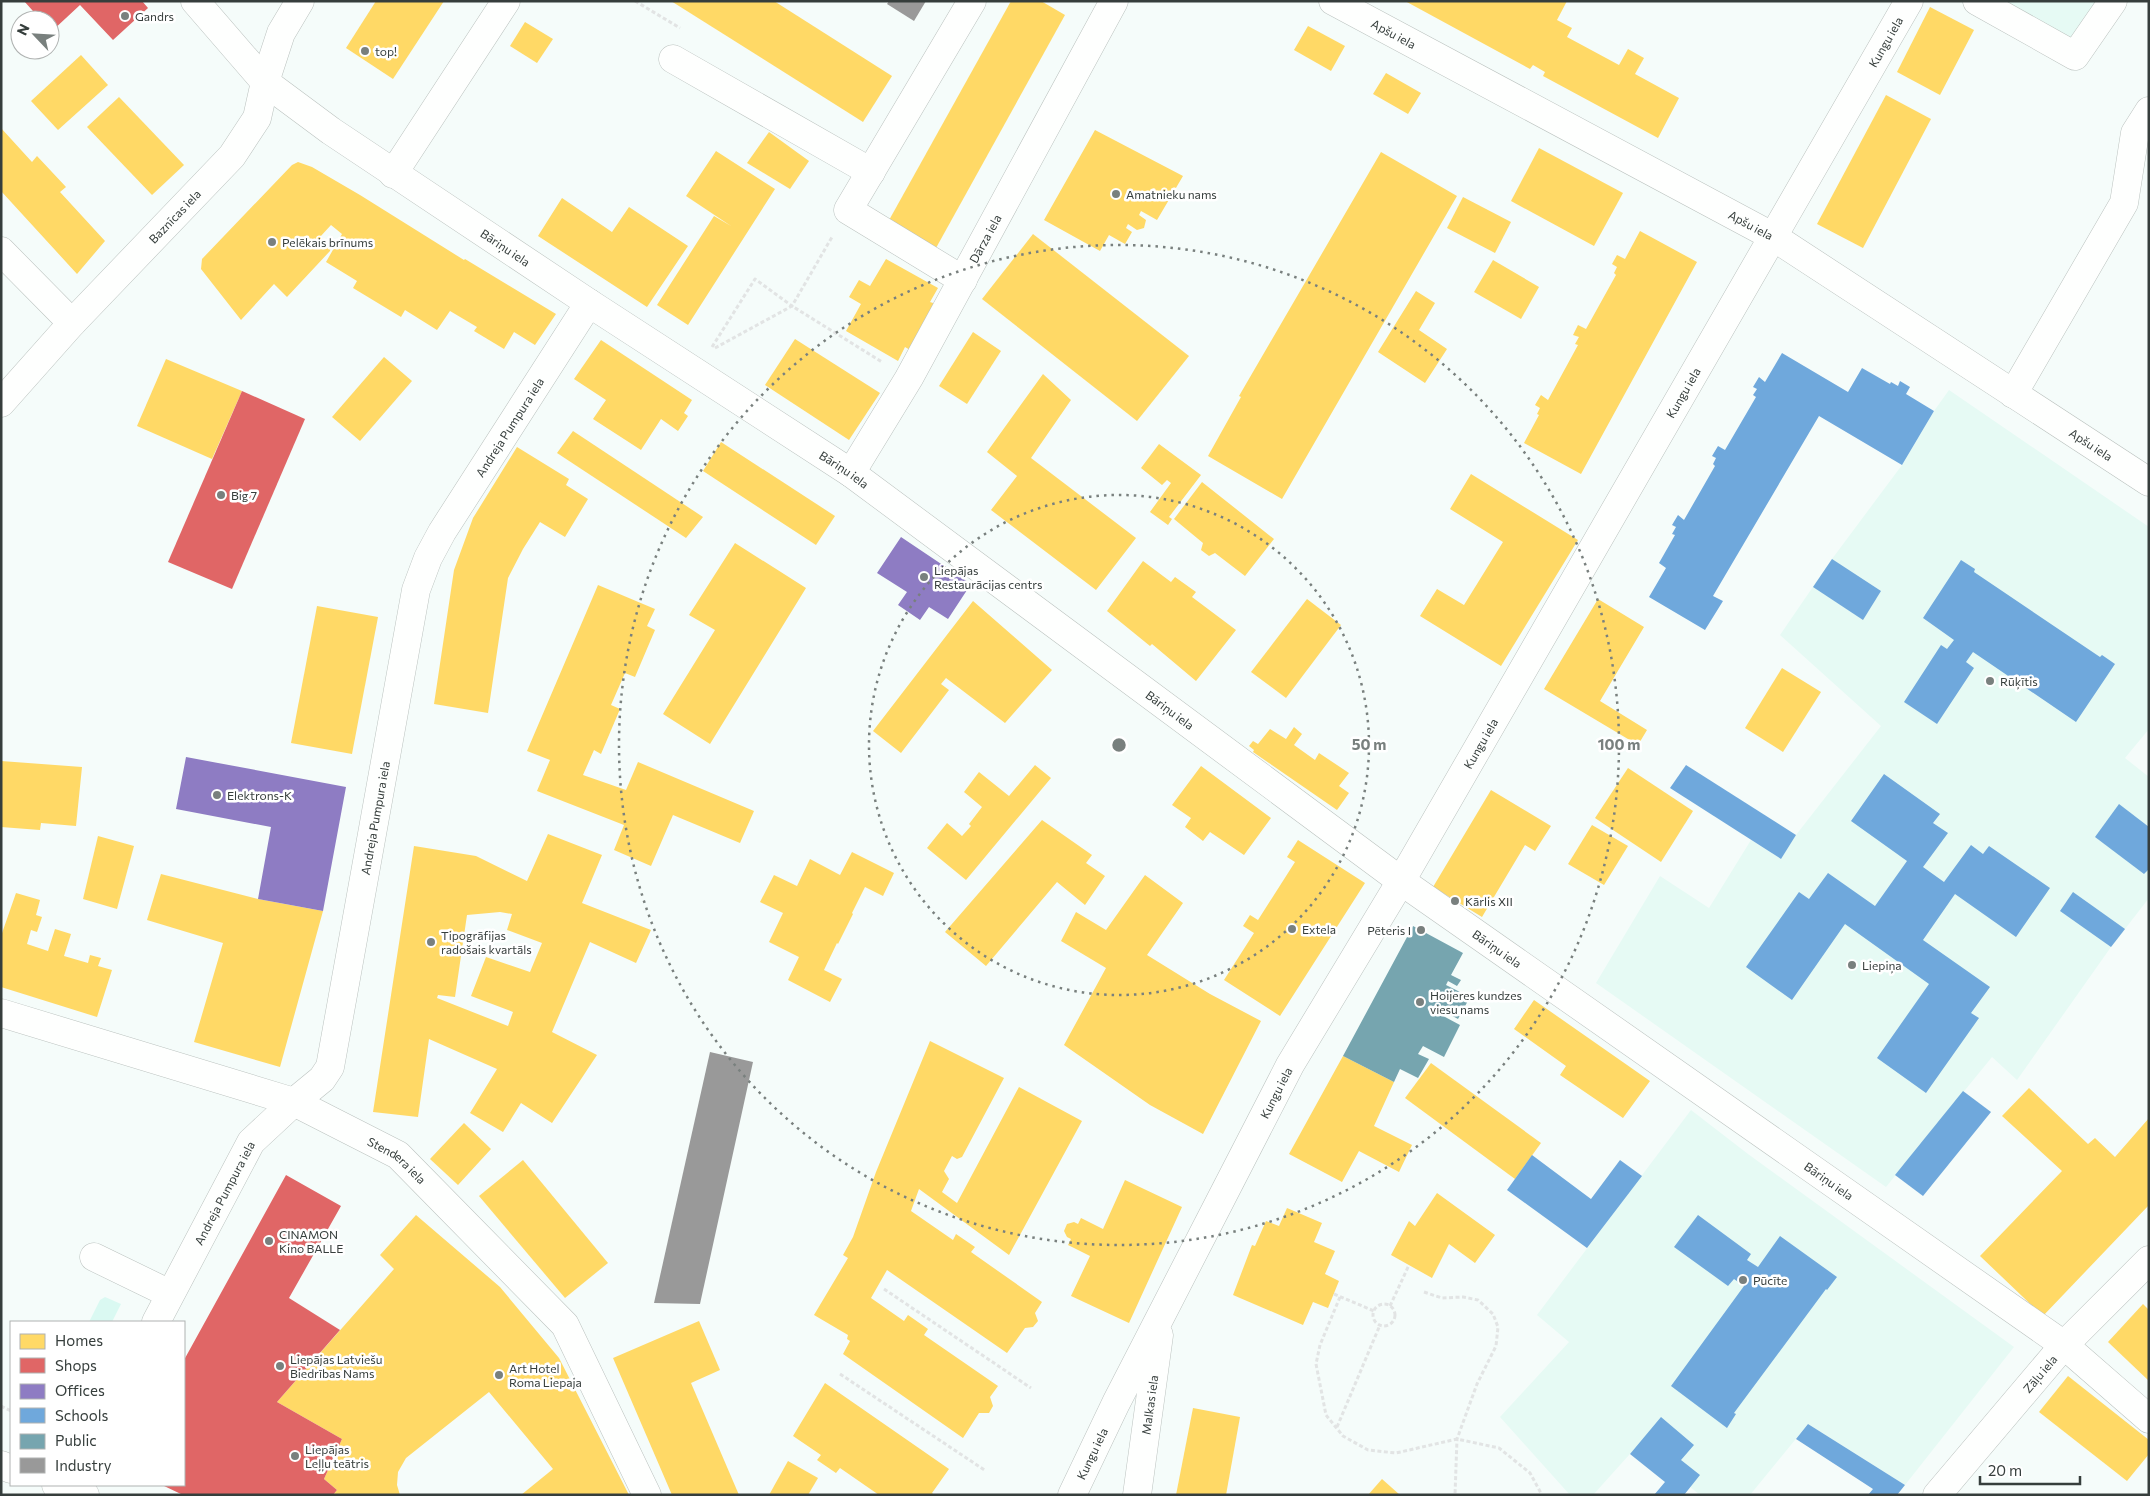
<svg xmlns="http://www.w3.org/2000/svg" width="2150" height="1496" viewBox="0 0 2150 1496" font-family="Commissioner,sans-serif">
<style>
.built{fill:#e6faf4}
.green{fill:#daf9f2}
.homes{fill:#ffd966;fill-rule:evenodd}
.shops{fill:#e06666}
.offices{fill:#8e7cc3}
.schools{fill:#6fa8dc}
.public{fill:#76a5af}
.industry{fill:#999}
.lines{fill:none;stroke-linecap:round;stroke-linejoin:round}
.minor-casing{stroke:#bbc2bf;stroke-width:29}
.path{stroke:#e2e4e4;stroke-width:3;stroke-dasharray:4 2.5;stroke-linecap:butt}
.minor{stroke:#fefffe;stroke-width:28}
.ring{fill:none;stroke:#79807e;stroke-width:2.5;stroke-dasharray:2.5 5}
.poi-dot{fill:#79807e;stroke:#fff;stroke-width:2}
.labels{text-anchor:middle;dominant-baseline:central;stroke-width:5;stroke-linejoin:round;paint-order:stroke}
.poi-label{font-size:12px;fill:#363e3c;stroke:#fff;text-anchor:start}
.street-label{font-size:12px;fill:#363e3c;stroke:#fff}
.centre{fill:#79807e;stroke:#fff;stroke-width:2.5}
.ring-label{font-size:15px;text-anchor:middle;font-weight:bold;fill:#79807e;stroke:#fff;stroke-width:5;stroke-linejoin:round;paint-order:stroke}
</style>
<rect width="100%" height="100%" fill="#f5fcfa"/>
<g class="built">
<polygon points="1996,1 2103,1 2072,46"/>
<polygon points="1949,390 2149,527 2149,729 2125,758 2149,777 2149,898 2111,947 2017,1080 1992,1057 1886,1187 1596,983 1660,876 1709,908 1751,840 1781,859 1796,835 1881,726 1780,635 1832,559 1902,465 1934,411"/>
<polygon points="1691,1110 1748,1154 2014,1347 1905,1485 1808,1424 1750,1495 1700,1495 1638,1445 1593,1495 1570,1495 1500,1417 1569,1342 1537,1315"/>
</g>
<polygon class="green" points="105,1297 121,1304 112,1322 89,1322 100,1300"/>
<g class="homes">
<polygon points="376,1 444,1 393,79 346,48"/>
<polygon points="671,1 774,1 892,76 863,122"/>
<polygon points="1011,1 1041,1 1065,15 936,248 888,222"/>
<polygon points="1405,1 1567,1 1557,20 1572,28 1567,37 1619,65 1628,49 1644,58 1635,74 1679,98 1658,138 1543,76 1545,72 1533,65 1530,69"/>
<polygon points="1930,7 1974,30 1940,95 1897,72"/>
<polygon points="525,22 553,39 537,63 510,46"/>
<polygon points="1308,26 1345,46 1331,71 1294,50"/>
<polygon points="81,55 108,85 58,130 31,101"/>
<polygon points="1386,73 1421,93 1408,114 1373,94"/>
<polygon points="1886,95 1931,119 1863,248 1817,224"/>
<polygon points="119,97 184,165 152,195 87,127"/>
<polygon points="1,128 32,162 37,156 66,187 60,192 105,241 77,274 1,191"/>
<polygon points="1095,130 1183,176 1157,220 1141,211 1139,215 1146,220 1144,228 1137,230 1128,224 1126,228 1132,232 1125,244 1109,235 1100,251 1044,220"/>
<polygon points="769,132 809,161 790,189 747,163"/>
<polygon points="1539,148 1623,193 1594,246 1511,201"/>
<polygon points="716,151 775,189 688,325 657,305 714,216 731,226 686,196"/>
<polygon points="1381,152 1457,196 1282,499 1208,456 1241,397 1239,396"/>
<polygon points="298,162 312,167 360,195 464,260 465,259 556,314 535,345 514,332 504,349 474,331 477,327 450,311 437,330 405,310 401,317 353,288 357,281 326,262 342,234 331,225 320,237 331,246 330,251 287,297 274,284 241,320 201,269 202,259 292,165"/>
<polygon points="1463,197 1511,222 1495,253 1447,228"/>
<polygon points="562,198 612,232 629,207 688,246 647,307 538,236"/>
<polygon points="1640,231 1697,262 1581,474 1524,443 1539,415 1537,414 1540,408 1535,405 1541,395 1548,400 1578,345 1575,344 1579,337 1573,335 1578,325 1586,329 1616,275 1614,273 1617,267 1612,264 1617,255 1625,259"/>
<polygon points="1033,234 1189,356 1137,421 982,299"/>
<polygon points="886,259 938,288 930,302 936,304 910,350 905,347 898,361 846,331 861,304 849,297 859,280 870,286"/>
<polygon points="1493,260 1539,287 1521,319 1474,292"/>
<polygon points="1416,291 1435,303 1419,330 1447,349 1425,383 1378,352"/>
<polygon points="973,332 1001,351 967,404 939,386"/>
<polygon points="795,339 880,393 849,440 765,385"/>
<polygon points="601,340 692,400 684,413 688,416 678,431 661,419 641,450 593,419 606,400 574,379"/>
<polygon points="384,357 412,381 360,441 332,417"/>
<polygon points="166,359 242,391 212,459 137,426"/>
<polygon points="1043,374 1071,400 1031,458 1136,538 1096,590 991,510 1017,476 987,452"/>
<polygon points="573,431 703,517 686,538 557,453"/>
<polygon points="721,442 835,516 816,545 703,471"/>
<polygon points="1159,444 1201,475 1169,517 1172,519 1168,525 1150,512 1171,483 1167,480 1162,485 1141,468"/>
<polygon points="517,447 569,479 566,485 588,499 565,537 540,522 523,549 508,578 488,713 434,704 454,570 473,518"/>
<polygon points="1471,474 1578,540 1501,666 1420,616 1437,589 1464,605 1503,542 1450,509"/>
<polygon points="1202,482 1274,539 1245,576 1215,553 1209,556 1201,550 1203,543 1174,519"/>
<polygon points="735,543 806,588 710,744 663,714 715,630 689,615"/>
<polygon points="1143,561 1171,582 1175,577 1196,592 1192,597 1236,630 1196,681 1152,644 1150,646 1107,611"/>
<polygon points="598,585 655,609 647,626 655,630 635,677 625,673 611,705 620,709 601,754 594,750 583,775 626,790 638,762 754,811 740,843 673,815 651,866 614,850 624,825 537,791 550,760 527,751"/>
<polygon points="1307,599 1341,625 1286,698 1251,672"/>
<polygon points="1598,599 1644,627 1600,701 1647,730 1638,745 1544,689"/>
<polygon points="973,601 1052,670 1005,723 946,678 941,684 949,690 901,753 873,731"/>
<polygon points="317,606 378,617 352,754 291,743"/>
<polygon points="1782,668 1821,692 1783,752 1745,728"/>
<polygon points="1294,727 1302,734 1294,745 1315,760 1319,753 1349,773 1339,786 1349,793 1337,810 1253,752 1254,750 1249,746 1253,741 1258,744 1270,729 1286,739"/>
<polygon points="1,761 82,767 76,826 41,823 40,830 1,827"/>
<polygon points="1035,765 1051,778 966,880 927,848 947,823 962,836 971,826 969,824 982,807 964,792 979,772 1009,796"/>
<polygon points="1201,766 1271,818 1244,855 1210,832 1203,841 1185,827 1191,818 1172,805"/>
<polygon points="1628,768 1693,811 1661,862 1595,818"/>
<polygon points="1491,790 1551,826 1535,851 1525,845 1482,917 1433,887"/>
<polygon points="1042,820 1092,855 1086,863 1105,876 1085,905 1057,882 986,966 945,932"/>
<polygon points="1592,825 1628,846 1604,885 1568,864"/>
<path d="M 548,834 L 602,855 L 582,903 L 651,930 L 636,963 L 590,942 L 552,1032 L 597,1055 L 552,1123 L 521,1103 L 503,1132 L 470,1113 L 497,1069 L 429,1039 L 418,1117 L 373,1112 L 414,846 L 476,856 L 527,881 ZM 500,912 L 512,914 L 507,930 L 542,943 L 530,972 L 486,957 L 471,996 L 513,1012 L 508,1026 L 437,998 L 438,995 L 455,997 L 467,915 Z"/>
<polygon points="98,836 134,846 117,909 83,899"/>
<polygon points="1298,840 1365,883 1280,1016 1224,980 1254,933 1243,926 1250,915 1258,920 1295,862 1287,857"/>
<polygon points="852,852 894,873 883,896 865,887 852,913 853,914 838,944 837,943 824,970 842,979 830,1002 788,980 799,957 769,942 783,913 760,902 774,875 797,886 810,859 840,875"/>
<polygon points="161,874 258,899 323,911 280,1067 194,1042 223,943 147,920"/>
<polygon points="1145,875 1183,903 1147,955 1210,994 1261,1021 1203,1134 1150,1105 1064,1045 1106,968 1061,941 1076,912 1106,930"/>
<polygon points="16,893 40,900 36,915 42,917 37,932 31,930 27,944 48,951 55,929 71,934 64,956 88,963 90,955 101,958 98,966 112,970 97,1017 1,987 1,936"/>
<polygon points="1534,1000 1650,1081 1623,1118 1560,1075 1566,1066 1514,1029"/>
<polygon points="930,1041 1004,1078 962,1157 957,1159 952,1156 944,1171 949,1179 942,1192 957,1203 1019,1087 1082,1121 1009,1255 919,1189 911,1211 953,1240 956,1234 975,1247 971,1252 1042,1302 1035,1313 1038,1321 1033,1327 1025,1328 1007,1353 887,1270 871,1298 904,1321 908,1315 928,1329 924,1335 998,1386 990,1397 993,1406 989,1413 979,1413 963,1438 843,1354 850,1341 847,1339 848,1335 814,1315 848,1258 843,1255 853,1237 876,1172"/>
<polygon points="1343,1056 1394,1082 1374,1126 1412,1145 1399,1172 1359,1151 1342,1182 1289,1154"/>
<polygon points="1431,1063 1541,1143 1515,1179 1405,1098"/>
<polygon points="2029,1088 2088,1144 2095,1138 2115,1157 2149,1118 2149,1205 2043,1316 1980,1256 2062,1171 2002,1116"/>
<polygon points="464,1123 491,1149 458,1185 430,1159"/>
<polygon points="523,1160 608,1263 565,1298 479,1196"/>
<polygon points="1125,1180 1182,1207 1129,1323 1071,1296 1090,1256 1068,1245 1071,1239 1067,1237 1064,1231 1067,1224 1074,1222 1078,1224 1081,1218 1103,1229"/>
<polygon points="1437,1193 1495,1235 1475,1263 1449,1244 1432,1278 1391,1255 1409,1221 1415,1226"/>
<polygon points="1287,1208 1322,1223 1314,1242 1335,1251 1325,1274 1339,1281 1328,1308 1313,1302 1303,1325 1233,1295 1252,1245 1255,1246 1266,1221 1279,1226"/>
<polygon points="416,1215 500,1287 559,1358 629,1495 521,1495 553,1469 489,1392 406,1458 398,1472 397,1485 400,1495 333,1495 337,1490 324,1479 342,1439 277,1402 394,1269 380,1255"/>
<polygon points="2143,1304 2149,1310 2149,1381 2108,1342"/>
<polygon points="699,1321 720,1370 691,1383 739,1495 672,1495 613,1358"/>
<polygon points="2068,1376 2149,1440 2149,1454 2127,1481 2039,1412"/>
<polygon points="825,1383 949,1469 932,1493 934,1495 879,1495 840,1468 836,1473 817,1460 821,1455 793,1436"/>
<polygon points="1193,1408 1240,1417 1226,1495 1176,1495"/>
<polygon points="788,1461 818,1478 808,1495 769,1495"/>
<polygon points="1382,1479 1400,1495 1368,1495"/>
</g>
<g class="shops">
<polygon points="24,1 142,1 148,8 113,40 80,5 52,31 50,20 41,20"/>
<polygon points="242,391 305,419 232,589 168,562"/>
<polygon points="286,1175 341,1206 289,1298 340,1330 277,1402 342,1439 324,1479 337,1490 333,1495 183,1495 162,1485 184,1485 184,1360"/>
</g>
<g class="offices">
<polygon points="901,537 971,584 948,619 929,607 920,620 898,605 907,592 877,573"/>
<polygon points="186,757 346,787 323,911 258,899 271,827 176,809"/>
</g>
<g class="schools">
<polygon points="1782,353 1848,392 1862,368 1890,384 1891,382 1898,386 1900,381 1910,387 1906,394 1934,411 1902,465 1819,416 1713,596 1723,601 1705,630 1649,597 1666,568 1659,563 1675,535 1672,534 1676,527 1672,525 1678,515 1684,520 1715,466 1713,464 1716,458 1712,456 1718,446 1725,450 1756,397 1753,395 1757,389 1753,387 1759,377 1765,382"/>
<polygon points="1832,559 1881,591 1863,620 1813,587"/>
<polygon points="1961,560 1975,569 1974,572 2100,657 2102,655 2115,664 2076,722 1973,652 1966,662 1974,668 1937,724 1904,702 1941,645 1947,649 1954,640 1923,618"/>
<polygon points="1686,765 1796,835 1781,859 1670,788"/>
<polygon points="1884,774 1940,814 1933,823 1948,833 1923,867 1944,882 1971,845 1983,854 1989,846 2050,888 2016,937 1955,894 1923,940 1990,987 1971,1013 1979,1018 1926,1093 1877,1058 1929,984 1845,924 1792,1000 1746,967 1799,892 1809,899 1828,873 1875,906 1907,861 1851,821"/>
<polygon points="2119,804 2149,827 2149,869 2144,874 2095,837"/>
<polygon points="2073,892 2125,929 2111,947 2060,911"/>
<polygon points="1963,1091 1991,1112 1923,1196 1895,1175"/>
<polygon points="1532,1155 1591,1199 1620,1160 1642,1176 1587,1248 1507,1190"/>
<polygon points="1698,1215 1751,1254 1747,1260 1758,1267 1780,1236 1837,1277 1827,1290 1826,1289 1734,1413 1736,1414 1727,1428 1671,1386 1744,1286 1734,1279 1728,1286 1674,1247"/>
<polygon points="1661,1417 1694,1445 1681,1460 1700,1475 1684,1495 1654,1495 1665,1482 1630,1454"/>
<polygon points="1808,1424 1905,1485 1897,1495 1868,1495 1873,1489 1796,1439"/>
</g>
<polygon class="public" points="1413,926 1463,953 1451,975 1461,980 1457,986 1448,981 1446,985 1470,997 1458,1019 1434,1006 1432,1010 1460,1025 1444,1057 1423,1046 1418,1054 1429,1059 1418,1078 1400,1069 1394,1082 1343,1056"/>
<g class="industry">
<polygon points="889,1 926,1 914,21 887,4"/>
<polygon points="710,1052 753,1062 700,1304 654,1303"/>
</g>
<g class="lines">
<defs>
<g id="minor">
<path id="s1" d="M 195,1 L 265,82 L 331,131 L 589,303 L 851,473 L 1401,881 L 2064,1345 L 2149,1419"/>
<path id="s2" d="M 1333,1 L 1772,236 L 2149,482"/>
<polyline points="1977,1 2075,56 2113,1"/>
<polyline points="673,59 871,172"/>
<polyline points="393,174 506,1"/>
<polyline points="1,251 72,323"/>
<polyline points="963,280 848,210 972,1"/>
<polyline points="2013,394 2124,203 2135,133 2149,111"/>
<path id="s3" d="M 1,403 L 72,323 L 232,156 L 257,118 L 265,82 L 281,33 L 300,1"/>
<path id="s4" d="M 851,473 L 909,378 L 1114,1"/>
<path id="s5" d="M 1,1013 L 294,1102 L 398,1155 L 565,1325 L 647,1495"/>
<polyline points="94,1257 170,1294"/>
<path id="s6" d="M 156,1322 L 251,1142 L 294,1102 L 322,1079 L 330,1067 L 416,590 L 428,558 L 442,532 L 589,303"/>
<polyline points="1,1465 11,1469"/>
<polyline points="56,1485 85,1495"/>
<path id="s7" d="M 1072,1495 L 1116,1403 L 1290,1065 L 1401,881 L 1909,1"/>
<path id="s8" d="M 1137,1495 L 1159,1335"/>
<path id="s9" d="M 1937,1495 L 2064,1345 L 2149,1260"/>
</g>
</defs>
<use href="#minor" class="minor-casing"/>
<g class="path">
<polyline points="635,1 680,28"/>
<polyline points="712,347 755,279 792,306 832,237"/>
<polyline points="715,348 792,306 882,362"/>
<polyline points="884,1289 1031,1388"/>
<polyline points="1424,1292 1442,1298 1463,1297 1478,1300 1493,1314 1498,1327 1496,1346 1477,1384 1457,1439 1455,1495"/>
<polyline points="1334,1294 1374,1311"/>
<polyline points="1340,1297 1320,1345 1316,1364 1326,1415 1343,1436 1368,1450 1396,1453 1457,1439 1499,1448 1530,1473 1542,1495"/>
<circle cx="1384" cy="1315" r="11"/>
<polyline points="1390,1306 1409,1265"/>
<polyline points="840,1374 986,1471"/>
<polyline points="1,1406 11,1411"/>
<polyline points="1337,1427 1380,1325"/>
</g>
<use href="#minor" class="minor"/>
</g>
<g class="ring">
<circle cx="1119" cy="745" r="250"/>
<circle cx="1119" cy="745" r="500"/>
</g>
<g class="poi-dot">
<circle cx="125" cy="16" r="5"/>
<circle cx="365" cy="51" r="5"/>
<circle cx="1116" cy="194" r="5"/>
<circle cx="272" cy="242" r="5"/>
<circle cx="221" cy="495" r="5"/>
<circle cx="924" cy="577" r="5"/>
<circle cx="1990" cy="681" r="5"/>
<circle cx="217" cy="795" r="5"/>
<circle cx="1455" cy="901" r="5"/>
<circle cx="1292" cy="929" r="5"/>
<circle cx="1421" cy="930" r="5"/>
<circle cx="431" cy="942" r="5"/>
<circle cx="1852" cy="965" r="5"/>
<circle cx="1420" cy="1002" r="5"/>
<circle cx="269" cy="1241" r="5"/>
<circle cx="1743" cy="1280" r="5"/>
<circle cx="280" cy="1366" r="5"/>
<circle cx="499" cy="1375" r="5"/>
<circle cx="295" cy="1456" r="5"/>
</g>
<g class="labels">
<g class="poi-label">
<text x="135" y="16">Gandrs</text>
<text x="375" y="51">top!</text>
<text x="1126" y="194">Amatnieku nams</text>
<text x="282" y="242">Pelēkais brīnums</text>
<text x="231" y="495">Big 7</text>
<text x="934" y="570">Liepājas<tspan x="934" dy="14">Restaurācijas centrs</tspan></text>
<text x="2000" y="681">Rūķītis</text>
<text x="227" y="795">Elektrons-K</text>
<text x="1465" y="901">Kārlis XII</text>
<text x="1302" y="929">Extela</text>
<text x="1411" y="930" text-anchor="end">Pēteris I</text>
<text x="441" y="935">Tipogrāfijas<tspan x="441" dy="14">radošais kvartāls</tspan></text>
<text x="1862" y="965">Liepiņa</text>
<text x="1430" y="995">Hoijeres kundzes<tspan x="1430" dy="14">viesu nams</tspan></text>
<text x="279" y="1234">CINAMON<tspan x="279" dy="14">Kino BALLE</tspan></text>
<text x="1753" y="1280">Pūcīte</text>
<text x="290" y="1359">Liepājas Latviešu<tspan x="290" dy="14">Biedrības Nams</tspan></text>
<text x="509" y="1368">Art Hotel<tspan x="509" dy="14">Roma Liepaja</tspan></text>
<text x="305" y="1449">Liepājas<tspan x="305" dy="14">Leļļu teātris</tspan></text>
</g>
<g class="street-label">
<text stroke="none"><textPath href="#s2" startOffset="69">Apšu iela</textPath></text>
<text stroke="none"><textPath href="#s7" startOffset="1666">Kungu iela</textPath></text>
<text stroke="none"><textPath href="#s3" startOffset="255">Baznīcas iela</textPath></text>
<text stroke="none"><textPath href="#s2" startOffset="474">Apšu iela</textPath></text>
<text stroke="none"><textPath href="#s4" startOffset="270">Dārza iela</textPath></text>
<text stroke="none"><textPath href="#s1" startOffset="399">Bāriņu iela</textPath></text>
<text stroke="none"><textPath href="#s7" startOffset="1261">Kungu iela</textPath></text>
<text stroke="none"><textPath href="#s6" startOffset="986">Andreja Pumpura iela</textPath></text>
<text stroke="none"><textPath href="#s2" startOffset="879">Apšu iela</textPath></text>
<text stroke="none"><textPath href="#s1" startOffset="804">Bāriņu iela</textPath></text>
<text stroke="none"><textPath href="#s1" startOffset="1209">Bāriņu iela</textPath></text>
<text stroke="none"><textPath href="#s7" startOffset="856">Kungu iela</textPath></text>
<text stroke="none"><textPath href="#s6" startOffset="566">Andreja Pumpura iela</textPath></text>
<text stroke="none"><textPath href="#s1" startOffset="1614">Bāriņu iela</textPath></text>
<text stroke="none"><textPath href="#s7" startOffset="451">Kungu iela</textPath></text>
<text stroke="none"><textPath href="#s5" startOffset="425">Stendera iela</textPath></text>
<text stroke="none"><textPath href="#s1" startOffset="2019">Bāriņu iela</textPath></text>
<text stroke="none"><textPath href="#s6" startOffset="146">Andreja Pumpura iela</textPath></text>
<text stroke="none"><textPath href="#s9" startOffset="159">Zāļu iela</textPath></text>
<text stroke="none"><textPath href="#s8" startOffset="91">Malkas iela</textPath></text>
<text stroke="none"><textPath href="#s7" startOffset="46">Kungu iela</textPath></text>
</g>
</g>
<circle cx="1119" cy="745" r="8" class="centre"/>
<g class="ring-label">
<text x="1369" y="750">50 m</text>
<text x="1619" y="750">100 m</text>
</g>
<rect width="2150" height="1496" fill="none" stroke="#363e3c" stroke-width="5"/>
<rect x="10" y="1321" width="175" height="165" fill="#ffffff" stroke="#afb2b1"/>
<rect x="20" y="1334" width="25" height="15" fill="#ffd966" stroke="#afb2b1"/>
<text x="55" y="1346" font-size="15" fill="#363e3c">Homes</text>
<rect x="20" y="1358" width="25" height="15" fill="#e06666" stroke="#afb2b1"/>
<text x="55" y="1371" font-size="15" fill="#363e3c">Shops</text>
<rect x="20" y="1384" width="25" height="15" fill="#8e7cc3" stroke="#afb2b1"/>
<text x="55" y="1396" font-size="15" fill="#363e3c">Offices</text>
<rect x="20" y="1408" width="25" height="15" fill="#6fa8dc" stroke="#afb2b1"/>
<text x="55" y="1421" font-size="15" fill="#363e3c">Schools</text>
<rect x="20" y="1434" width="25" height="15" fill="#76a5af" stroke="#afb2b1"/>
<text x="55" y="1446" font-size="15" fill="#363e3c">Public</text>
<rect x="20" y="1458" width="25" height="15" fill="#999999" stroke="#afb2b1"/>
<text x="55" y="1471" font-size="15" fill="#363e3c">Industry</text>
<g transform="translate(35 35) rotate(295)"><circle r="24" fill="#ffffff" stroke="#afb2b1"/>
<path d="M0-4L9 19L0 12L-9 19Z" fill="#79807e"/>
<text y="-8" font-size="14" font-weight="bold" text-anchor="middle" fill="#363e3c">N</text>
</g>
<path d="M1980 1476v8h100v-8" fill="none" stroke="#363e3c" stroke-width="2.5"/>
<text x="1988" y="1476" font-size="15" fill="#363e3c" stroke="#ffffff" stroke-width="4" paint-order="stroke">20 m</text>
</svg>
